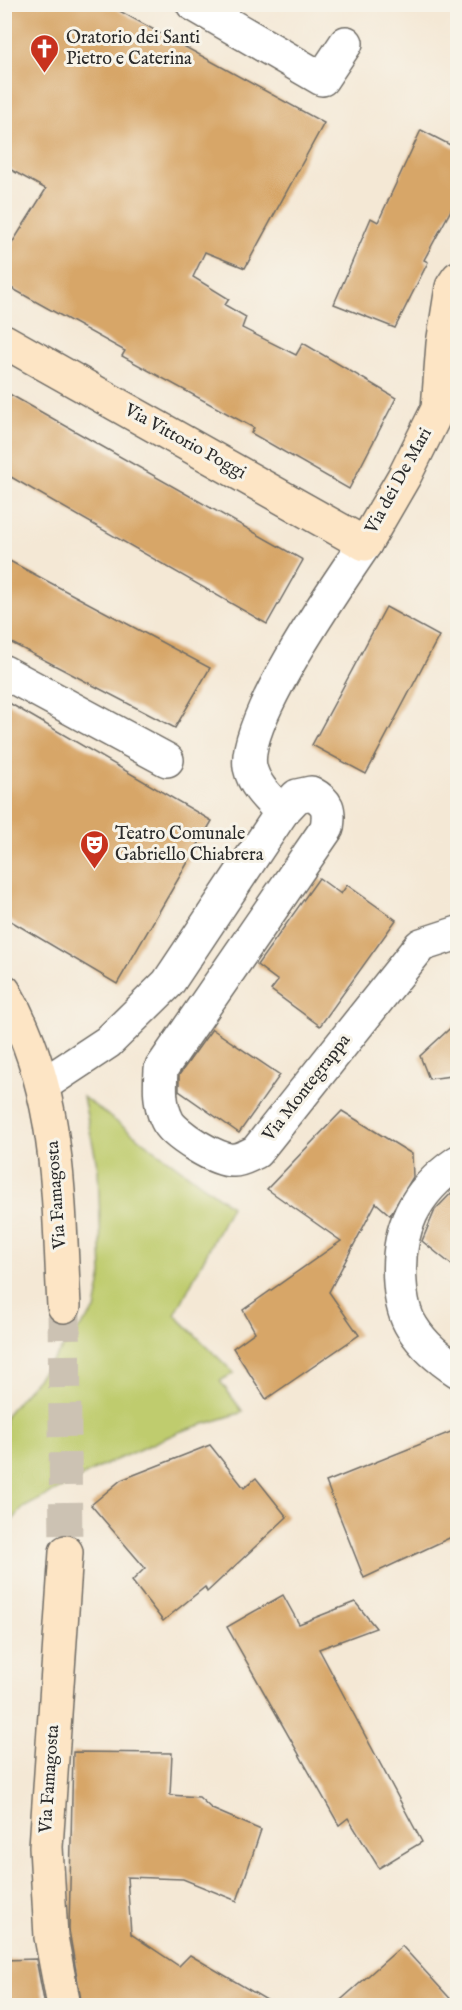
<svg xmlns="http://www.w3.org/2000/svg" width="462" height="2010" viewBox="0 0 462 2010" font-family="'IM FELL English',serif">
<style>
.green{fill:#bfcc6e;stroke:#757c4c;stroke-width:1.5}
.building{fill:#d7a667}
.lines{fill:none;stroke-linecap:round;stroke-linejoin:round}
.secondary-tunnel{stroke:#ccc2b3;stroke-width:33;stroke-dasharray:33 16;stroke-linecap:butt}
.street-casing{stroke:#716d66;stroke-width:36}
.secondary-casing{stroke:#716d66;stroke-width:36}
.street{stroke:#fff;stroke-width:33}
.secondary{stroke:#fde5c5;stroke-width:33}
.labels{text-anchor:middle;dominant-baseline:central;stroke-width:6;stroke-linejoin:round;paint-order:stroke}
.poi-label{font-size:18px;fill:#2b2b2b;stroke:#f7f3e8;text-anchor:start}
.street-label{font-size:18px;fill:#2b2b2b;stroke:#f7f3e8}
</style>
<rect width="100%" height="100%" fill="#f7f3e8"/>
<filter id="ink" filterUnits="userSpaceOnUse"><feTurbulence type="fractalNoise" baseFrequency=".0167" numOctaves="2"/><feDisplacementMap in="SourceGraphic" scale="12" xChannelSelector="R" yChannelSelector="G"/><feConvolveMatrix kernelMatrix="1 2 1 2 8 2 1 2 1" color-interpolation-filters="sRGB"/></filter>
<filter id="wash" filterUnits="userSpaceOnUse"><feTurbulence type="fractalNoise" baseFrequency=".008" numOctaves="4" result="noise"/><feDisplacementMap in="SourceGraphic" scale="24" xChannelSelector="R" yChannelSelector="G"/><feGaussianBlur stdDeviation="1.35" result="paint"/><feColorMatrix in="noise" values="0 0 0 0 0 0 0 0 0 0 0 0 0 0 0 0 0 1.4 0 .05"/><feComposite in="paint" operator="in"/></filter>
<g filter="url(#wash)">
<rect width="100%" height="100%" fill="#f4e8d5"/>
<polygon class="green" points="83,1097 231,1206 175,1315 234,1373 220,1381 243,1412 179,1432 102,1466 23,1508 5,1529 5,1416 95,1310 102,1274 98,1169"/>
<g id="blocks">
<g class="building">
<polygon points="4,4 107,4 324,123 245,268 205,252 193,277 229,299 225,305 246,317 242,328 296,355 303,343 396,398 349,489 251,433 254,428 122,356 125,351 4,284 4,256 46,189 4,166"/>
<polygon points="421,130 458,149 458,197 424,260 428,262 395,328 334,304 371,218 378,222"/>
<polygon points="4,391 303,560 267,624 4,473"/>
<polygon points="4,558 210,668 175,728 4,639"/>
<polygon points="386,607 439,636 366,774 312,745"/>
<polygon points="4,700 212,821 117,984 4,917"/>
<polygon points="319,878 341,894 347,885 396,920 320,1026 271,990 278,981 257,965"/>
<polygon points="458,1021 458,1075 429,1079 420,1056"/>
<polygon points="212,1029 280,1075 239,1133 179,1091 179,1075"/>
<polygon points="342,1111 412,1154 413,1177 390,1215 376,1203 329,1292 359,1335 266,1399 233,1348 255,1332 243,1310 341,1241 267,1189"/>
<polygon points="458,1186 458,1270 422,1241 435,1210"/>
<polygon points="458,1429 458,1534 364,1578 326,1482"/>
<polygon points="210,1445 244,1488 256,1478 287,1517 207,1592 205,1587 163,1621 132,1581 145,1568 91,1505 121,1480"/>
<polygon points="283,1595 299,1624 355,1602 376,1628 319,1649 422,1842 379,1868 348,1818 339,1825 227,1627"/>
<polygon points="73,1752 172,1753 170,1795 199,1797 212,1809 261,1830 237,1901 183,1879 127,1877 131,1934 179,1966 190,1955 277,2006 82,2006 69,1930"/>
<polygon points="402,1946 457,2006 334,2006"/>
<polygon points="36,1959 45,2006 4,2006 4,1960"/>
</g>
</g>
</g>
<g filter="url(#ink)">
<use href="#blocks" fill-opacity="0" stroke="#716d66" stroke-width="1.5"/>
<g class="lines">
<polyline class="secondary-tunnel" points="64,1306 66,1552"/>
<defs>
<g id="street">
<polyline points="193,4 322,79 346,43"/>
<polyline points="4,672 167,760"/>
<path d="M 282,812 C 269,799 254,786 250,767 C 242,721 337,585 365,544"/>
<path d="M 43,1085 L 108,1042 L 168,983 L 282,812 L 297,796 L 311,793 C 328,802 330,809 327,828 L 161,1069 C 160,1086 159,1104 167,1120 C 173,1134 218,1162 234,1160 C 241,1160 249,1155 256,1152 L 421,945 L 458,933"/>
<path d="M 458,1162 C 414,1192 396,1230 400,1283 C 401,1297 404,1315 412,1327 C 424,1346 439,1358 458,1371"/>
</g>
<g id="secondary">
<polyline points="4,341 365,544 405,475 438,409 443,344 452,287 458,278"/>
<path d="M 4,991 C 61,1089 58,1196 64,1306"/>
<polyline points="64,2006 51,1937 46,1847 66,1552"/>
</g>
</defs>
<use href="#street" class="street-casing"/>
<use href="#secondary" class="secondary-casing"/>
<use href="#street" class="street"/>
<use href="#secondary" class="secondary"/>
</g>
</g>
<defs>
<symbol id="church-pin" viewBox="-11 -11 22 30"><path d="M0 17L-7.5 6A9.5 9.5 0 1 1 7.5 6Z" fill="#c8321e" stroke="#f7f3e8"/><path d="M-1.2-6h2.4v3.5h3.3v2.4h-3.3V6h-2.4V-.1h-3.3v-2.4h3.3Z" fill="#fff"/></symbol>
<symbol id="theatre-pin" viewBox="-11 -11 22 30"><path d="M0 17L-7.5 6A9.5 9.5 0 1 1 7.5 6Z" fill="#c8321e" stroke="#f7f3e8"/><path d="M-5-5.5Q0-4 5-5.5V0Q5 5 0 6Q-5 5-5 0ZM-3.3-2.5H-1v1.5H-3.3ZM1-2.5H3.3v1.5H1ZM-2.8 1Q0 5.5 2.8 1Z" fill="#fff"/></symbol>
</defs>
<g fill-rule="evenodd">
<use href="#church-pin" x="28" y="32" width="33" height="45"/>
<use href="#theatre-pin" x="78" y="828" width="33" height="45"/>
</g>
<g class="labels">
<g class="poi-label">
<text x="66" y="38">Oratorio dei Santi<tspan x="66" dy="21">Pietro e Caterina</tspan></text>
<text x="115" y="834">Teatro Comunale<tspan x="115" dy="21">Gabriello Chiabrera</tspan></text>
</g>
<g class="street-label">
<text transform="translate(185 442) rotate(29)">Via Vittorio Poggi</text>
<text transform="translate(399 481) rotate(-61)">Via dei De Mari</text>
<text transform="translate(307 1088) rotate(-52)">Via Montegrappa</text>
<text transform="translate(57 1195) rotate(-94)">Via Famagosta</text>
<text transform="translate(50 1779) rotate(-86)">Via Famagosta</text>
</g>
</g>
<rect width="462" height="2010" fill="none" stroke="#f7f3e8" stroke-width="24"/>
</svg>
